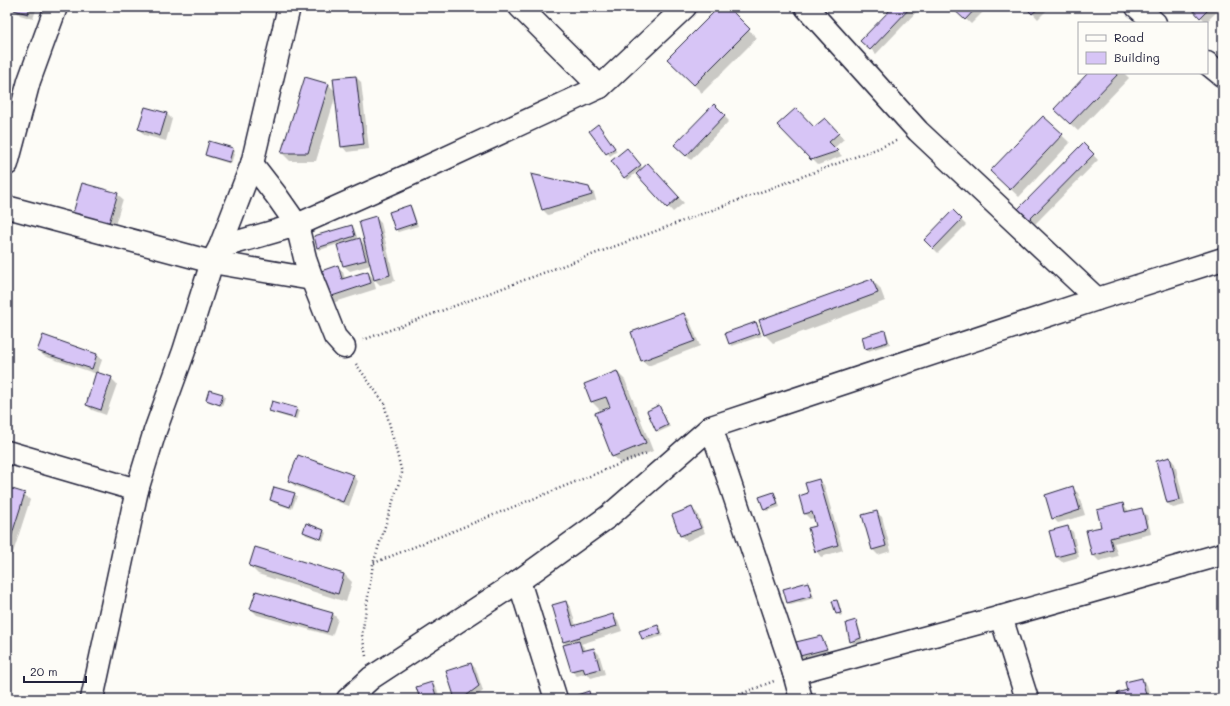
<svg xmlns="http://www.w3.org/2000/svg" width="1230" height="706" viewBox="0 0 1230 706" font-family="Mali,sans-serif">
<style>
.shadow{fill:#0003}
.building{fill:#d7c5f6;stroke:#22223b}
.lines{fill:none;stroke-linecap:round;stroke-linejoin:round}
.street-casing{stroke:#22223b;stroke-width:25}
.path{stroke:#22223b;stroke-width:2.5;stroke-dasharray:1 3;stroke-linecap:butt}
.street{stroke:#fdfcf7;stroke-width:22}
</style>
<rect width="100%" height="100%" fill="#fdfcf7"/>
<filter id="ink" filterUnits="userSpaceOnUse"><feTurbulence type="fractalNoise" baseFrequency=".025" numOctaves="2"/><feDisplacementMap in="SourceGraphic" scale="8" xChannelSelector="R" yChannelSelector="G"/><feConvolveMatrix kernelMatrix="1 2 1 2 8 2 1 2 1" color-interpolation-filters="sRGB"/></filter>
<g filter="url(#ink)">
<g class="shadow">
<polygon points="16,7 37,7 33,19 20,15 15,10"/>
<polygon points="720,7 726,7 757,38 702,93 668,59"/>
<polygon points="894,7 921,7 876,54 862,41"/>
<polygon points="953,7 982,7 985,10 971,24"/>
<polygon points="1027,7 1050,7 1038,19"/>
<polygon points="1191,7 1222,7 1206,22"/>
<polygon points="1089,73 1124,73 1129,78 1078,131 1063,117"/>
<polygon points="356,77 361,82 369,149 347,152 342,146 336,95 316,161 290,161 282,153 305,78 329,85 336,92"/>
<polygon points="714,106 729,121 691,160 676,145"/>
<polygon points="167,114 172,119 166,141 144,135 139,129"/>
<polygon points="1043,117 1070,143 1019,197 1000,179"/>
<polygon points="825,119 844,139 834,148 842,156 818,165 779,126 814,129"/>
<polygon points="600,128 617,151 610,156 591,131"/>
<polygon points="1083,144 1098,160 1035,224 1020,209"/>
<polygon points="233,149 235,151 231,164 208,157 206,155"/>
<polygon points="629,152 643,169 653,169 684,203 673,212 637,172 628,180 612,161"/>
<polygon points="589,188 594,193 596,200 548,215 542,209"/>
<polygon points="117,194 123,199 114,228 79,218 74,213"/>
<polygon points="410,206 412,208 418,226 398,232 396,229"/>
<polygon points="953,212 966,225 938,253 925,240"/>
<polygon points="375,217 381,223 395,281 380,285 373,278 376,289 332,303 327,297 338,266 343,272 345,279 367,272 374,279 371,265 350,271 344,266 338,244 320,250 318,247 352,226 354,228 358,240 359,239 366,246"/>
<polygon points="872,280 880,288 885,301 773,343 765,335 760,321"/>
<polygon points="684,314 689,319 700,346 648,366 642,361 632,333"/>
<polygon points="756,323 758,326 762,336 732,346 730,343"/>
<polygon points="885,331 887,334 890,344 868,351 866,348"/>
<polygon points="38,350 97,354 102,360 97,374 111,378 117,384 106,415 92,410 87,405 97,374 44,356"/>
<polygon points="617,372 625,380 653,451 621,464 613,456 610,406 600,410 592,402 585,384"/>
<polygon points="223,395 225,397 222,406 209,402 207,400"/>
<polygon points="659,406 661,409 670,427 659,432 657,430"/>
<polygon points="296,409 299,411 296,420 273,413 270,410"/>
<polygon points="1170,458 1175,464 1185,505 1173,508 1167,503"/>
<polygon points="353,476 358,481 349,506 295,486 289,481"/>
<polygon points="819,480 824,485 843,550 821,557 816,551 817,527 814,518 810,519 805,514 809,494"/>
<polygon points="1072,488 1078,493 1085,515 1058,523 1053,518"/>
<polygon points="773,493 776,495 780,507 767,511 764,509"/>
<polygon points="24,494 30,500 12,556 7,554 7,498"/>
<polygon points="294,494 297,496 292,509 274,503 271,500"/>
<polygon points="1123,504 1128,510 1129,512 1141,510 1147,515 1151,534 1114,543 1118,556 1099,561 1093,555 1102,527"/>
<polygon points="691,508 697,513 705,533 687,541 681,536 673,516"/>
<polygon points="876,512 882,517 891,551 878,555 873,550"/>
<polygon points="1067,527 1073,532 1079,557 1062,562 1056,557"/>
<polygon points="324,531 326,533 323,541 306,535 304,532"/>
<polygon points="256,548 344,574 352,582 346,602 258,574 250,566"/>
<polygon points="808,583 810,585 814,598 791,605 788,603"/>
<polygon points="836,601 839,603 842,615 840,616 837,613"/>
<polygon points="566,602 571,608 576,626 613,615 618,620 622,631 581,644 584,647 586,651 594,649 599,654 605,674 591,678 587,673 577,676 572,671 567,645 564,642"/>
<polygon points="251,609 332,613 338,619 332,636 257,615"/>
<polygon points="856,622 858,624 863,641 854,644 851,641"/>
<polygon points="658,626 661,628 663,636 645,641 643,639 641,631"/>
<polygon points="821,637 823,639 828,651 803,658 801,655"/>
<polygon points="471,664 476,669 483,691 474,699 456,699"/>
<polygon points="1142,679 1147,685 1151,699 1119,699"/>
<polygon points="432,683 437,689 440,699 421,699"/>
</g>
<g class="building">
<polygon points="15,7 30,7 28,14 14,10"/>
<polygon points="719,7 728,7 750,29 694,85 667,59"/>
<polygon points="893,7 911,7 870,50 860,41"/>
<polygon points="951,7 977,7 965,20"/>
<polygon points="1025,7 1040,7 1032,14"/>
<polygon points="1190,7 1211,7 1200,18"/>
<polygon points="1088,73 1119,73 1070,124 1054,109"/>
<polygon points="356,76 364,144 341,147 333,78"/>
<polygon points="305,77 329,84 308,153 281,153"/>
<polygon points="714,104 725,115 686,156 674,145"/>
<polygon points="145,107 167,113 160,136 138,129"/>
<polygon points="796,108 814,127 825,118 839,133 829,142 838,151 811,160 777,125"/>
<polygon points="1043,116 1063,134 1010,190 990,171"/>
<polygon points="598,124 615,148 606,154 589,131"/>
<polygon points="209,141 233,148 229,162 205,155"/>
<polygon points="1083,143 1094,154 1029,220 1018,209"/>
<polygon points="627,148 641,165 624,178 611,161"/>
<polygon points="648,163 679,197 667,208 636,174"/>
<polygon points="531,174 589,187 592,195 542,210"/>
<polygon points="82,183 118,193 109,223 73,213"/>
<polygon points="410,205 416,223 395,230 389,212"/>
<polygon points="953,210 962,219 933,249 924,240"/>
<polygon points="376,216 390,275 374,280 359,221"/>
<polygon points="352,225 355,236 317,248 314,236"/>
<polygon points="360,238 366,260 343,266 337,245"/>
<polygon points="338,265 342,279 368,271 371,283 326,298 325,284 321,271"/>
<polygon points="872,279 878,293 764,335 759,320"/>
<polygon points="684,313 695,341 641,361 631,332"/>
<polygon points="756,322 760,333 729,344 725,333"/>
<polygon points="885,330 888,342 865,349 862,337"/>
<polygon points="43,335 97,354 92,369 37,351"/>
<polygon points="617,371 646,443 612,457 595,413 610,407 606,397 591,402 584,384"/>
<polygon points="96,372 112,377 101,410 86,405"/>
<polygon points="209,390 223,394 220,405 206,400"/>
<polygon points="272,401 297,408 294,418 269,411"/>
<polygon points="659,405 668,425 656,431 647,411"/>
<polygon points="298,455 354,475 343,502 288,481"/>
<polygon points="1170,457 1180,500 1167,503 1156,461"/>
<polygon points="819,479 838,545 815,552 808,528 816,526 812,512 804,514 799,496 808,493 805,483"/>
<polygon points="1073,486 1080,510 1052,519 1045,495"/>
<polygon points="274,487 295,493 290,507 270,500"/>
<polygon points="9,488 25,493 7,550 7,495"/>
<polygon points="774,492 778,504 764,510 759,497"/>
<polygon points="1123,503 1125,512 1142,508 1147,528 1110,538 1113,550 1092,556 1086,530 1101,527 1097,510"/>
<polygon points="692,507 701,528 680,536 672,515"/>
<polygon points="877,511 886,546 872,550 862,515"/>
<polygon points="306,523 324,530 321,539 303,532"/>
<polygon points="1068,526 1075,552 1056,557 1049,531"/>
<polygon points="255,547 344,574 338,594 249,566"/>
<polygon points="808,582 812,596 787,603 783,589"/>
<polygon points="256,591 333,613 327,632 250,609"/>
<polygon points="837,600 841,613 836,614 832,601"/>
<polygon points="566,601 573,626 613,614 617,626 563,642 552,605"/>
<polygon points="856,620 861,638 850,642 846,623"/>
<polygon points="658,625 661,633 642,639 639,631"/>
<polygon points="821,636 827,649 800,656 796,642"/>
<polygon points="579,641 582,651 594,648 600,669 585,673 583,668 571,671 563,645"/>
<polygon points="471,663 479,686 462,699 455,699 446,671"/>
<polygon points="1142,678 1147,699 1118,699 1117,693 1127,690 1125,682"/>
<polygon points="432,682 437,699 420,699 416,687"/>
<polygon points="589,691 591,699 578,699 577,695"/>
</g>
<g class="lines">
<defs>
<g id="street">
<polyline points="520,7 600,87"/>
<polyline points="806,7 918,131 1097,299"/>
<polyline points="1137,7 1155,23"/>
<polyline points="1207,63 1223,76"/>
<polyline points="7,164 29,81 56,7"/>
<polyline points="252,164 276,195 297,225 306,262 312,279 335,337 344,347"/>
<polyline points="7,207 212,262 312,279"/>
<polyline points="220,247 297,225 418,171 600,87 685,7"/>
<polyline points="711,427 794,673 801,699"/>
<polyline points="7,452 137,490"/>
<polyline points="519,581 556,699"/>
<polyline points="1001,617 1027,699"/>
<polyline points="794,673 1001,617 1223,554"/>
<polyline points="92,699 137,490 155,431 184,351 212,262 220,247 252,164 289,7"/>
<polyline points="348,699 371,678 519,581 609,516 711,427 1097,299 1223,259"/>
</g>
</defs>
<use href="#street" class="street-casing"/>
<g class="path">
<polyline points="363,340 879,148 898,140"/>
<polyline points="356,364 384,403 402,473 373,564 362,635 366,656"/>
<polyline points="374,563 647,453"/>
<polyline points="728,699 774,681"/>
</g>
<use href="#street" class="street"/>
</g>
</g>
<rect width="1230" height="706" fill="none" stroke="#fdfcf7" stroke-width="24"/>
<rect x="12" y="12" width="1206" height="682" fill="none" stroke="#22223b" stroke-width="1.5" filter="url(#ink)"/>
<rect x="1078" y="22" width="130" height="52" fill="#fdfcf7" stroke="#a5a5ac"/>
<rect x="1086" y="35" width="20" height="6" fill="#fdfcf7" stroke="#a5a5ac"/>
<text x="1114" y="42" font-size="12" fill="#22223b">Road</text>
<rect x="1086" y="52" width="20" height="12" fill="#d7c5f6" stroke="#a5a5ac"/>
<text x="1114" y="62" font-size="12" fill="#22223b">Building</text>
<path d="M24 676v6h62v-6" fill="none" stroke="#22223b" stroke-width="2"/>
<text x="30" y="676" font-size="12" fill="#22223b" stroke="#fdfcf7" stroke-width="3" paint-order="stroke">20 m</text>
</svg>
